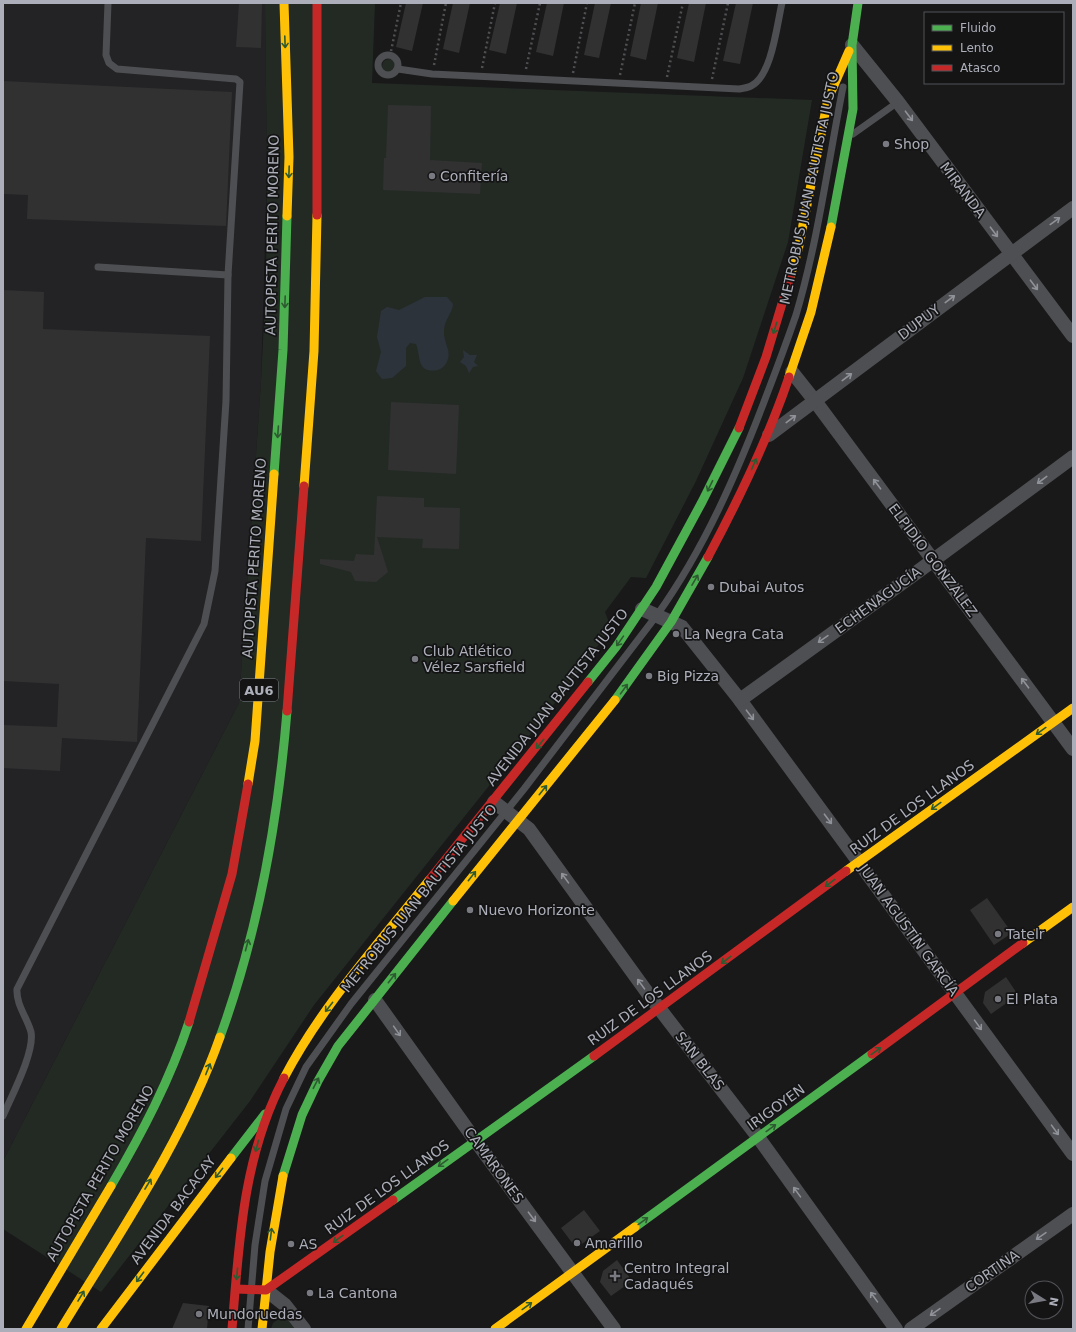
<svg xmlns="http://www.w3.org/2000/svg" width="1076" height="1332" viewBox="0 0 1076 1332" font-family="'DejaVu Sans',sans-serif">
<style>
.built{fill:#232325}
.green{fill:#232a24}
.water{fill:#2d333b}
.building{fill:#313132}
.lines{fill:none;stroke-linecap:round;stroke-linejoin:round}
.path{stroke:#4f5053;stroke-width:2.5;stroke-dasharray:2 3;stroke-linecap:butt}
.lane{stroke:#4e4f52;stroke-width:7}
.street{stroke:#4e4f52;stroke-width:14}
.fast{stroke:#4caf50;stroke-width:9}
.slow{stroke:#ffc107;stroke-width:9}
.jam{stroke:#c62828;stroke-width:9}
.oneway{stroke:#2d5a30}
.oneway2{stroke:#90929a}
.poi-dot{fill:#797a81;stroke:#141415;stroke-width:1.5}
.labels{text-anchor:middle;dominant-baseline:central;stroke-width:3.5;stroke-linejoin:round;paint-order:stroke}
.shield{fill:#141415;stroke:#7e8088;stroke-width:1}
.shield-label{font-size:13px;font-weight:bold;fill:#acafb9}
.poi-label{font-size:14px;fill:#acafb9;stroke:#141415;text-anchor:start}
.street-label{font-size:14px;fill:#acafb9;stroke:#141415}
</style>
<rect width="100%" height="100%" fill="#19191a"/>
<polygon class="built" points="3,3 265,3 267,174 261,382 239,703 3,1161"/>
<g class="green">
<polygon points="265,3 375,3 372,83 812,100 788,242 743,378 696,481 646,578 631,577 605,612 611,628 548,712 314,1005 250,1101 101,1292 3,1229 3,1161 239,703 261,382 266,281 267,174"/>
<circle cx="389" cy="66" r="7"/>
<polygon points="280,1318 288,1319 297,1329 271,1329 273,1323"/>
</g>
<g class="water">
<path d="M 425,297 L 447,297 L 453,304 C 453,312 444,320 444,331 C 443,341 451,350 448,359 C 446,365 443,368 438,370 C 416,374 421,356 416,344 L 410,343 L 406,348 L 406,366 L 392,378 L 382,379 L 376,371 L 381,352 L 377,337 L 381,311 L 387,307 L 399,310 Z"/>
<polygon points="463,350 470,355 477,355 474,362 478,366 473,367 469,373 466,366 460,362 464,357"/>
</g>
<g class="building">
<polygon points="239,3 262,3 261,48 236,47"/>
<polygon points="406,3 423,3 412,51 396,47"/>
<polygon points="453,3 470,3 459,53 443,49"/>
<polygon points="500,3 517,3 506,54 489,50"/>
<polygon points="547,3 564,3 553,56 536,52"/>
<polygon points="595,3 611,3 599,58 584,55"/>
<polygon points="641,3 658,3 646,60 630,56"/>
<polygon points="689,3 706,3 694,62 677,58"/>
<polygon points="736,3 753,3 740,64 723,61"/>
<polygon points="3,81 232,92 226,226 27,219 28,195 3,194"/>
<polygon points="388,105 431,106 430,160 482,163 480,194 383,190 384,158 386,158"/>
<polygon points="3,290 44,292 43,329 210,336 201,541 146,538 137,742 62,738 60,771 3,768 3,725 57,727 59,684 3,681"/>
<polygon points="391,402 459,405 456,474 388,470"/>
<polygon points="377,496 424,498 424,507 460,508 459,549 422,548 423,539 377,537 388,572 376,582 355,581 351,572 320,564 320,559 354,561 356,554 374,555"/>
<polygon points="987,898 1012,933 994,945 970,910"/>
<polygon points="1006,977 1018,995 991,1014 983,1003 985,992"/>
<polygon points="584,1210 600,1231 576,1248 561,1228"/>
<polygon points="617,1260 632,1281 611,1296 600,1282 603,1271"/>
<polygon points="183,1303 209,1306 207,1329 172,1329"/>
</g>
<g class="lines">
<g class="path">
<polyline points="390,56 401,3"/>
<polyline points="434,65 446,3"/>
<polyline points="482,68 495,3"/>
<polyline points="526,69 540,3"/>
<polyline points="573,73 587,3"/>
<polyline points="620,75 635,3"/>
<polyline points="667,77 683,3"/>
<polyline points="712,79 728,3"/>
</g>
<g class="lane">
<circle cx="388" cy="65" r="10"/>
<path d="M 398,69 L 432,74 L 739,89 C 743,88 748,88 751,86 C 772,76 777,24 782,3"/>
<polyline points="853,134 898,102"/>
<polyline points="98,267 228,275"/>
<path d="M 3,1116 C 11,1097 35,1052 31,1032 C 27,1017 16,1005 17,989 L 204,624 L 215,571 L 226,401 L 228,275 L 240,82 L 236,79 L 117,69 L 109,63 L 106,55 L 108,3"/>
<path d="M 248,1329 L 255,1245 L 265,1181 L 286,1109 L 306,1067 L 351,1004 L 524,789 L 657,615 C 705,548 738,471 767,394 C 777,368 787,341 796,315 C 818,241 828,163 843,87"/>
</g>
<g class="street">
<polyline points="852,45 898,102 1073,336"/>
<polyline points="792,372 815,401 1073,749"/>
<polyline points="769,435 1073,208"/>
<polyline points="642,609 682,627 740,700 1073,1154"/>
<polyline points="740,700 920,570 1073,457"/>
<polyline points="494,802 529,829 649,995 758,1137 896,1329"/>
<polyline points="375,1000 475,1140 614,1329"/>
<polyline points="266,1290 285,1305 304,1329"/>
<polyline points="911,1329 1073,1214"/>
</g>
<g class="fast">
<polyline points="831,227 853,109 852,45 858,3"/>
<polyline points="274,474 283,350 287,216"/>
<polyline points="588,682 616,647 656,587 702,502 739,428"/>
<polyline points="615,700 671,622 708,557"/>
<path d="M 220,1037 C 258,933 278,821 287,711"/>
<polyline points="231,1158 265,1114"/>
<polyline points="283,1176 302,1115 318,1081 338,1046 453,901"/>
<path d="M 111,1186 C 142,1133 170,1080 189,1022"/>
<polyline points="393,1200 594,1056"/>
<polyline points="635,1227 872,1054"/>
</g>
<g class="slow">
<polyline points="284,3 289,157 287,216"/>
<polyline points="790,277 798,250 828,99 849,51"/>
<polyline points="789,377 811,312 831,227"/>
<polyline points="304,486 314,351 317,215"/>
<polyline points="248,784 255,741 274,474"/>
<polyline points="846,871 1073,708"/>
<polyline points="453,901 615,700"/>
<polyline points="1023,943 1073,907"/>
<path d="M 284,1078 C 322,1005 380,942 430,879"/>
<polyline points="26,1329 111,1186"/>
<path d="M 61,1329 C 118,1235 183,1142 220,1037"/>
<polyline points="101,1329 231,1158"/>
<polyline points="262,1329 270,1252 283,1176"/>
<polyline points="495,1329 635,1227"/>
</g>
<g class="jam">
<polyline points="317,215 317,3"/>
<polyline points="739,428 766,357 790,277"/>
<path d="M 708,557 C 739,499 768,439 789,377"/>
<polyline points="287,711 304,486"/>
<polyline points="430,879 588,682"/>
<polyline points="189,1022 232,874 248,784"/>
<polyline points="872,1054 1023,943"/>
<polyline points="594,1056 846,871"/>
<polyline points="236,1289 266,1290 393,1200"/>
<path d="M 232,1329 C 239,1242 243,1156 284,1078"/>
</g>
</g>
<defs><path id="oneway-shaft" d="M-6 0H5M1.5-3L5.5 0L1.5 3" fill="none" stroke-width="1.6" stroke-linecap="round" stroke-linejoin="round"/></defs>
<g class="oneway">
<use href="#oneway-shaft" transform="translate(285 42) rotate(88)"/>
<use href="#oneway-shaft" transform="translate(289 172) rotate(92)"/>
<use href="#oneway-shaft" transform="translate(285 302) rotate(92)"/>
<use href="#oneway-shaft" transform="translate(775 328) rotate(108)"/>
<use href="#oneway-shaft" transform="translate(278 432) rotate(94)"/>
<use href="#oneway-shaft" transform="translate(754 464) rotate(-66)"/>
<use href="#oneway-shaft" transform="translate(710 486) rotate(116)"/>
<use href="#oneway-shaft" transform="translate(695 580) rotate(-60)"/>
<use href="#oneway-shaft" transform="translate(620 641) rotate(125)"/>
<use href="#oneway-shaft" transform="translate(624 689) rotate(-54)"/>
<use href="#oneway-shaft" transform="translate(1041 731) rotate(144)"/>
<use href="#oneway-shaft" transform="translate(540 744) rotate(129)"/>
<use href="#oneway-shaft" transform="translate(543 790) rotate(-51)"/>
<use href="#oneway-shaft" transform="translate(936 806) rotate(144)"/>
<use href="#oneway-shaft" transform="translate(472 876) rotate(-52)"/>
<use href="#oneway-shaft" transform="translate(830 883) rotate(143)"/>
<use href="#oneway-shaft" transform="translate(247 945) rotate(-75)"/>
<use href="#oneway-shaft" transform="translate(726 960) rotate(143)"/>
<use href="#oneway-shaft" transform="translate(392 978) rotate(-52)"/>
<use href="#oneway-shaft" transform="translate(329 1007) rotate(128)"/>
<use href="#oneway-shaft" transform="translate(876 1051) rotate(-36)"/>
<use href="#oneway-shaft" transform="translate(208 1069) rotate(-68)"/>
<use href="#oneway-shaft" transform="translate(316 1083) rotate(-63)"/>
<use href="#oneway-shaft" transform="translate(771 1128) rotate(-36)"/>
<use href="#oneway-shaft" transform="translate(257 1146) rotate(105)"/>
<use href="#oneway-shaft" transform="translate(443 1163) rotate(144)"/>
<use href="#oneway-shaft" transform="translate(219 1173) rotate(128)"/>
<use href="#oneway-shaft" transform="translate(148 1184) rotate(-59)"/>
<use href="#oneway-shaft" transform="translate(643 1221) rotate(-36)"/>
<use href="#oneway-shaft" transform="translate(271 1234) rotate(-83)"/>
<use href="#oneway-shaft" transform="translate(338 1239) rotate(144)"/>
<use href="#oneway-shaft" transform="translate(237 1274) rotate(95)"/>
<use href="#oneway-shaft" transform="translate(140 1277) rotate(127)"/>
<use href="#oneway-shaft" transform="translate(81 1296) rotate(-59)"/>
<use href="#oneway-shaft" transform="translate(527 1306) rotate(-36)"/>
</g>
<g class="oneway2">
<use href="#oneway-shaft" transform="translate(909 116) rotate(53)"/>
<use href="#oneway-shaft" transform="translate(1055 221) rotate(-36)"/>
<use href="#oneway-shaft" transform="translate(994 232) rotate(53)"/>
<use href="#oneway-shaft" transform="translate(1034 285) rotate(53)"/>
<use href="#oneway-shaft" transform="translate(950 299) rotate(-37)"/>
<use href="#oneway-shaft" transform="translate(847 377) rotate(-37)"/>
<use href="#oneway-shaft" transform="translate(791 419) rotate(-37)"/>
<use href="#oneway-shaft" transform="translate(1042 480) rotate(143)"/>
<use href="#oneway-shaft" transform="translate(877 484) rotate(-127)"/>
<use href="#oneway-shaft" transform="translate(823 639) rotate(145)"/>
<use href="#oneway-shaft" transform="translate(1025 683) rotate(-127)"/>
<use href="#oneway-shaft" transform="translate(750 715) rotate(53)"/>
<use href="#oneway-shaft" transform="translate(828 819) rotate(53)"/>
<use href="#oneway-shaft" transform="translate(565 878) rotate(-126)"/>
<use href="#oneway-shaft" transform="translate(641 984) rotate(-126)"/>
<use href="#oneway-shaft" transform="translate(978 1025) rotate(54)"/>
<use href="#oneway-shaft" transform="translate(397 1031) rotate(55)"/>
<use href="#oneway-shaft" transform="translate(1055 1130) rotate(54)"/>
<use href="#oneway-shaft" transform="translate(797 1192) rotate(-126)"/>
<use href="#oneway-shaft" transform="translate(532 1217) rotate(53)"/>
<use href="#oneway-shaft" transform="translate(1041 1236) rotate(145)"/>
<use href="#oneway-shaft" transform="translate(874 1297) rotate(-126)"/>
<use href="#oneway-shaft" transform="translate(935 1312) rotate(145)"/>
</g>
<g class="poi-dot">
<circle cx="886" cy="144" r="4"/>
<circle cx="432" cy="176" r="4"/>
<circle cx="711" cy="587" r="4"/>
<circle cx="676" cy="634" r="4"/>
<circle cx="415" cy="659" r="4"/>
<circle cx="649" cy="676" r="4"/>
<circle cx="470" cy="910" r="4"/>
<circle cx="998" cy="934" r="4"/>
<circle cx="998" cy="999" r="4"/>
<circle cx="577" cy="1243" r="4"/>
<circle cx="291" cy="1244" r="4"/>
<path d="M613 1270h4v4h4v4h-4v4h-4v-4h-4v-4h4z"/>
<circle cx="310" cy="1293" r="4"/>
<circle cx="199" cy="1314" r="4"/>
</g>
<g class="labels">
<rect class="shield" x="240" y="679" width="38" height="22" rx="3"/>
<g class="shield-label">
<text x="259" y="690">AU6</text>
</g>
<g class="poi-label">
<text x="894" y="144">Shop</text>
<text x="440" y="176">Confitería</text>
<text x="719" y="587">Dubai Autos</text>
<text x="684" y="634">La Negra Cata</text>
<text x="423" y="651">Club Atlético<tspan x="423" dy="16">Vélez Sarsfield</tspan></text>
<text x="657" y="676">Big Pizza</text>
<text x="478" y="910">Nuevo Horizonte</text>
<text x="1006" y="934">Tatelr</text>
<text x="1006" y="999">El Plata</text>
<text x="585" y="1243">Amarillo</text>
<text x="299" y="1244">AS</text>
<text x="624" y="1268">Centro Integral<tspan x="624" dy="16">Cadaqués</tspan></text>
<text x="318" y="1293">La Cantona</text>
<text x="207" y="1314">Mundoruedas</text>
</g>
<g class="street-label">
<text transform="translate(809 188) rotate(-78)">METROBUS JUAN BAUTISTA JUSTO</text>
<text transform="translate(963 190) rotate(53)">MIRANDA</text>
<text transform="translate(272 235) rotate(-89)">AUTOPISTA PERITO MORENO</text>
<text transform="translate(919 322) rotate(-37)">DUPUY</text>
<text transform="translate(254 558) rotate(-86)">AUTOPISTA PERITO MORENO</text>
<text transform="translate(933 560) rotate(53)">ELPIDIO GONZÁLEZ</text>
<text transform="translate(878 600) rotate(-36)">ECHENAGUCÍA</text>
<text transform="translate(557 697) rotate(-52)">AVENIDA JUAN BAUTISTA JUSTO</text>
<text transform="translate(912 807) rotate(-36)">RUIZ DE LOS LLANOS</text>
<text transform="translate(419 898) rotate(-51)">METROBUS JUAN BAUTISTA JUSTO</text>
<text transform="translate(909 930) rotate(54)">JUAN AGUSTÍN GARCÍA</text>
<text transform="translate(650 998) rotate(-36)">RUIZ DE LOS LLANOS</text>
<text transform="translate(700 1061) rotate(52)">SAN BLAS</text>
<text transform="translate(776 1107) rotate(-36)">IRIGOYEN</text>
<text transform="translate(494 1165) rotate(54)">CAMARONES</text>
<text transform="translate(100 1173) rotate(-60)">AUTOPISTA PERITO MORENO</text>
<text transform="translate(387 1187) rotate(-36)">RUIZ DE LOS LLANOS</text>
<text transform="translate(173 1210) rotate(-53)">AVENIDA BACACAY</text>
<text transform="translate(992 1271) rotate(-35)">CORTINA</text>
</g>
</g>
<rect width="1076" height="1332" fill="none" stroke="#acafb9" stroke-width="8"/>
<rect x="924" y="12" width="140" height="72" fill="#141415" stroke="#515257"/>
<rect x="932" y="25" width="20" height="6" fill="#4caf50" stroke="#515257"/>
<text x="960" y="32" font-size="12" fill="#acafb9">Fluido</text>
<rect x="932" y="45" width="20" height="6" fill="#ffc107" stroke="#515257"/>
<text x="960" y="52" font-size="12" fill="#acafb9">Lento</text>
<rect x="932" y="65" width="20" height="6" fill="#c62828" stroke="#515257"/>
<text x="960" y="72" font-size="12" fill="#acafb9">Atasco</text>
<g transform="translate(1044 1300) rotate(101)"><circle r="19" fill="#141415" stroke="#515257"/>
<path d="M0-3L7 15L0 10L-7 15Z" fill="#797a81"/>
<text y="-6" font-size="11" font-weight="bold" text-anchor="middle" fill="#acafb9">N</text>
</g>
</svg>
